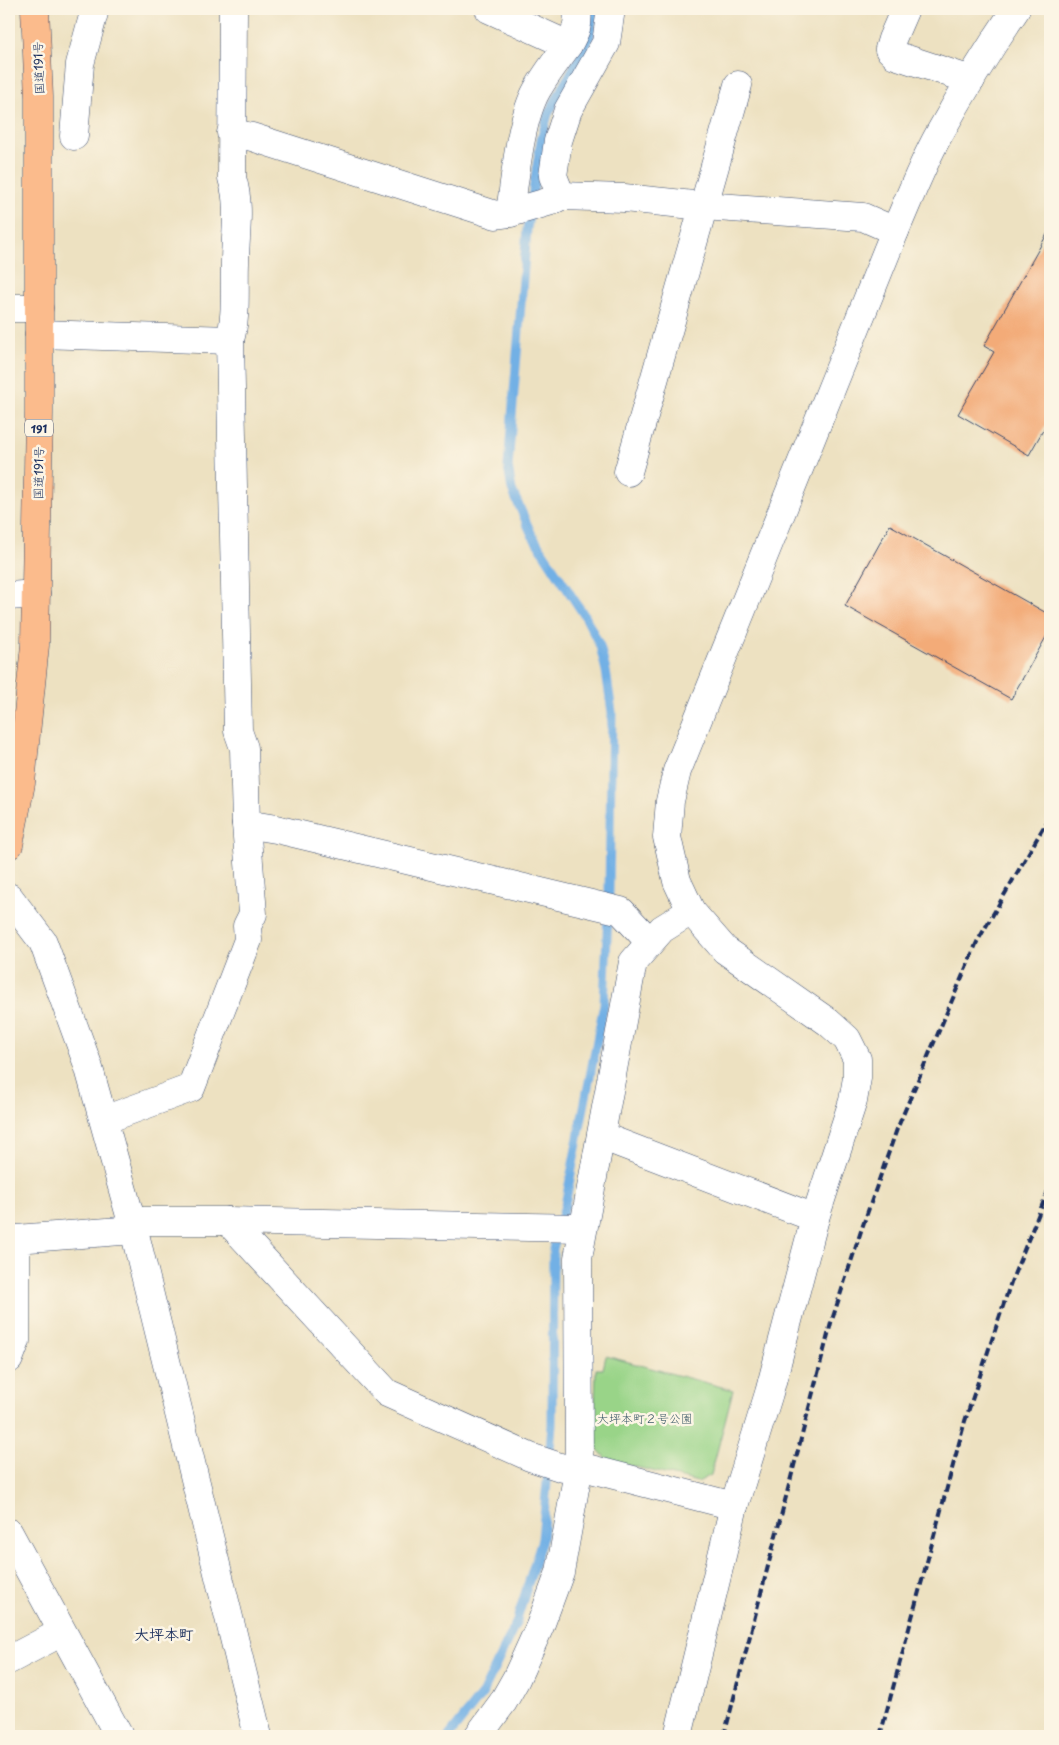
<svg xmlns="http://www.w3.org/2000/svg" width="1059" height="1745" viewBox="0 0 1059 1745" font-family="'Playpen Sans','Klee One',sans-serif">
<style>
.green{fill:#99d488;stroke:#5a8273}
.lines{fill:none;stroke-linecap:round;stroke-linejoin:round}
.stream{stroke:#72b0e5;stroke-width:9}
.building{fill:#f3ab78}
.minor-casing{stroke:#3a4a6d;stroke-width:29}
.highway-casing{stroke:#3a4a6d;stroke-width:29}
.minor{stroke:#fff;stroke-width:28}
.highway{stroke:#fbbb8c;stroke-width:28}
.rail{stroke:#1b2f5e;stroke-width:4;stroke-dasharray:8 4;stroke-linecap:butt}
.labels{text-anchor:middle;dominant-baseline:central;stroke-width:5;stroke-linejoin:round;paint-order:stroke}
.shield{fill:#fcf5e5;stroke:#5e6a86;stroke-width:1}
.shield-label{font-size:11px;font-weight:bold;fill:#1b2f5e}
.street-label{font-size:12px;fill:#1b2f5e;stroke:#fcf5e5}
.park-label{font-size:12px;fill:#3a5868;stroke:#fcf5e5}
.quarter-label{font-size:15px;font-weight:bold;fill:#1b2f5e;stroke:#fcf5e5}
</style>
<rect width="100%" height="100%" fill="#fcf5e5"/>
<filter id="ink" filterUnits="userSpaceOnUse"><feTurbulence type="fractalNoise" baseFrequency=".02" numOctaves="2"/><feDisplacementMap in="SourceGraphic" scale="10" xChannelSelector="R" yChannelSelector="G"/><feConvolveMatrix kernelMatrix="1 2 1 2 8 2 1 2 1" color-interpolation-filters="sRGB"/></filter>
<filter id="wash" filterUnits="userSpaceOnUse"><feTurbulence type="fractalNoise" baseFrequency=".0096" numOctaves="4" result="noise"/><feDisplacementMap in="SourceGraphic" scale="20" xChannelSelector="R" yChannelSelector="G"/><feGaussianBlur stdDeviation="1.12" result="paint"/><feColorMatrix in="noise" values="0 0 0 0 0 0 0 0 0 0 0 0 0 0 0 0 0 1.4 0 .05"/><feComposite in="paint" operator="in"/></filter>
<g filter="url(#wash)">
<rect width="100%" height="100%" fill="#ede1c1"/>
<polygon class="green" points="606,1356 733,1390 711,1475 698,1482 607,1460 594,1445 596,1369 603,1369"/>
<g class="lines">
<polyline class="stream" points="449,1736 483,1693 516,1623 542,1539 552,1425 553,1249 565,1205 604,1004 609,891 612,712 606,671 600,646 586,618 532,535 512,490 508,467 527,229 541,140 548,114 590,38 594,9"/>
</g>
<g id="blocks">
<g class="building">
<polygon points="1050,229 1050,418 1029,455 958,414 994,352 984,346"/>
<polygon points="890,525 1050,615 1050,630 1011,699 845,606"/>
</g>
</g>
</g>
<g filter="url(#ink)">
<use href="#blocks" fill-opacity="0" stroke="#3a4a6d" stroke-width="1"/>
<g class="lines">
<defs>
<g id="minor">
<path d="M 489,9 L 568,45 C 557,60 546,74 537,90 C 520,120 515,178 510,213"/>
<polyline points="905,9 892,39 889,49 895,55 971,80"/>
<path d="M 568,45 C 576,31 579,25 577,9"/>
<polyline points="231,133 252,137 496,215 510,213 551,201 561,196 624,198 703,206 863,217 895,231"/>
<polyline points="74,136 80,64 95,9"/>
<polyline points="561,196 553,176 558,141 568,110 606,43 611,9"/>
<polyline points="9,308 39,308"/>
<polyline points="39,334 230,340"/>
<polyline points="628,472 738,85"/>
<polyline points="9,596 36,594"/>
<polyline points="246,824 276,829 621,911 650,942"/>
<polyline points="9,897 43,942 88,1065 134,1230 258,1736"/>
<path d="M 104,1120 L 191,1088 L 248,940 L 247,926 L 253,914 L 246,824 L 244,748 L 238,731 L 230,340 C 237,315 234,289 235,263 C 235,235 241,206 232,178 L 233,9"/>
<polyline points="601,1136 815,1218"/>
<polyline points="131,1221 228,1221 582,1228"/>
<polyline points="228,1221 387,1393 530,1457 563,1468 579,1466 734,1506"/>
<polyline points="9,1359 16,1341 16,1239 134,1230"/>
<polyline points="9,1533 119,1736"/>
<polyline points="9,1660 62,1632"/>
<polyline points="478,1736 503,1702 516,1679 540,1626 560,1572 579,1466 578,1258 633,962 662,929 691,911"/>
<path d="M 678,1736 L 734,1506 L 769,1393 L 815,1218 L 853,1101 L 857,1078 L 857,1059 L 847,1039 L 828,1022 L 725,950 L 691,911 L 677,881 L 667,837 L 670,801 L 677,771 L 895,231 C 909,199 921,167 938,136 C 962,93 988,50 1016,9"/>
</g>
<polyline id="highway" points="9,845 21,783 35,645 39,413 39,97 35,9"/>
</defs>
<use href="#minor" class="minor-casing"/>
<use href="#highway" class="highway-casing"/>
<use href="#minor" class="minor"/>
<use href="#highway" class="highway"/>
<g class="rail">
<polyline points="724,1736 831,1323 862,1228 897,1129 977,942 1050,816"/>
<polyline points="880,1736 965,1421 1011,1282 1050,1186"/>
</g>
</g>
</g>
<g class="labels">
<rect class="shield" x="25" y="419.5" width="28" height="17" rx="4"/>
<g class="shield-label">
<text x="39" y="428">191</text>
</g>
<g class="street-label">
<text transform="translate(38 68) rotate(-92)">国道191号</text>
<text transform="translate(38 473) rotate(-89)">国道191号</text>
</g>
<g class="park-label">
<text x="645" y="1418">大坪本町２号公園</text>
</g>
<g class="quarter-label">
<text x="164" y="1633">大坪本町</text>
</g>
</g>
<rect width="1059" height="1745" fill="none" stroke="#fcf5e5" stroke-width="30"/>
</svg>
